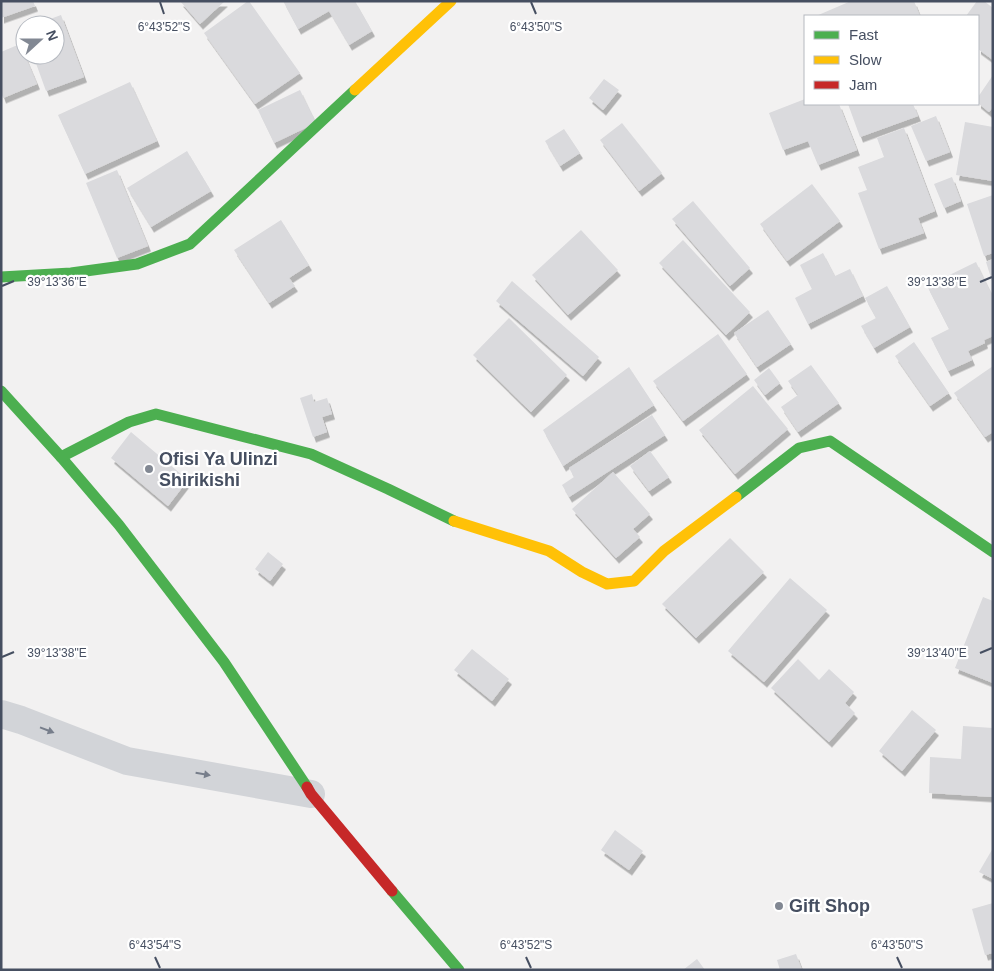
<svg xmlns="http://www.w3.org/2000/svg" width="994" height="971" viewBox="0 0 994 971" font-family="Arial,sans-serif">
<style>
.building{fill:#dadadd;filter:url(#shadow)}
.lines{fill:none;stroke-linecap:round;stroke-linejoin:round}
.street{stroke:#d2d4d8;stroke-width:28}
.fast{stroke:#4caf50;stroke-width:11}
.slow{stroke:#ffc107;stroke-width:11}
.jam{stroke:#c62828;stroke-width:11}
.oneway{fill:#777e8b}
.ticks{fill:none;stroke:#464f61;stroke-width:2}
.poi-dot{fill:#828893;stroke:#fff;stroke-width:2}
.labels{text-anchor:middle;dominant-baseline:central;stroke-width:4.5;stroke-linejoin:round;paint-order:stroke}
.poi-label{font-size:18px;font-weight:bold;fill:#464f61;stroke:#fff;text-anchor:start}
.ticks-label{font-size:12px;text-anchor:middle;fill:#464f61;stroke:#fff;stroke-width:4.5;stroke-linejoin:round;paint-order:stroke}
</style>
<defs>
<filter id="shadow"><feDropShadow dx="3" dy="5.5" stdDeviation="0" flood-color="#0004"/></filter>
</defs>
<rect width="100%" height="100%" fill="#f2f1f1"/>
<g class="building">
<polygon points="1,1 33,1 35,6 1,18"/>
<polygon points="180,1 225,1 200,24"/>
<polygon points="248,1 249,1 300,73 255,104 204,33"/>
<polygon points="283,1 355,1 372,31 349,45 329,11 298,29"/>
<polygon points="851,1 914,1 920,16 816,16"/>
<polygon points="977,1 984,1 993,8 993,60 978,49 978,16 966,16"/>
<polygon points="61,15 84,77 46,91 33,55 55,55 55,25 34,25"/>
<polygon points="20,44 37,84 3,98 1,92 1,52"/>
<polygon points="993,75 993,107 989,112 978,103 978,97"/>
<polygon points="604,79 619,90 603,110 589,98"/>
<polygon points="130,82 157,141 85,174 58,115"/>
<polygon points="300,90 316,123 274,143 258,110"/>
<polygon points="805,99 805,104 839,104 857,150 818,165 808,141 783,150 769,113"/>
<polygon points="848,104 913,104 918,116 860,137"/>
<polygon points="936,116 950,152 926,161 911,126"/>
<polygon points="965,122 993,127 993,181 956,175"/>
<polygon points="622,123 662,173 639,191 600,140"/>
<polygon points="904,128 935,211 918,218 924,233 879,249 858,193 867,190 858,167 884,157 877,138"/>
<polygon points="564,129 580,153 560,166 545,141"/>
<polygon points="187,151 211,191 151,227 127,188"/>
<polygon points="117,170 148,246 117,258 86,183"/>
<polygon points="952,177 961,201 944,208 934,184"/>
<polygon points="812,184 840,221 787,261 760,224"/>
<polygon points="993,195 993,253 984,256 967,204"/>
<polygon points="693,201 750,268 730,286 672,219"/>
<polygon points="281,220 309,265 289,278 295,286 269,303 234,250"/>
<polygon points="581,230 618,270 568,315 532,275"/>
<polygon points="683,240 750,312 726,335 659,263"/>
<polygon points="823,253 835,276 850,269 863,296 808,324 795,298 812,289 800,265"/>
<polygon points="993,259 993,281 992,281 986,262"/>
<polygon points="976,262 993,297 993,336 984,340 985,343 968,351 972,360 948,371 931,338 949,329 927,286"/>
<polygon points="512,281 599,357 583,376 496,301"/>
<polygon points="887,286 910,327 874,348 861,326 876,318 865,298"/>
<polygon points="768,310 791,344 757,367 734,333"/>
<polygon points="509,318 567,375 531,412 473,355"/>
<polygon points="718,334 747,374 683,421 653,381"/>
<polygon points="914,342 949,393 930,406 895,356"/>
<polygon points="811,365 839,403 798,432 781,407 798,395 788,381"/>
<polygon points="993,366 993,432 985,437 954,393"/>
<polygon points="629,367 654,405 563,466 543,430"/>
<polygon points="769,368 780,383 765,395 754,380"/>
<polygon points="753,386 788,429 735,474 699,430"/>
<polygon points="312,394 314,402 327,398 332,414 322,417 327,432 313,437 300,398"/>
<polygon points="652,415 665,435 569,497 562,485 574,477 569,468"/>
<polygon points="131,432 188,480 168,506 111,458"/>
<polygon points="650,451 669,477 649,491 630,466"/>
<polygon points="613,472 650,514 633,529 640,537 616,558 572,509"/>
<polygon points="730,538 764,572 696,638 662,604"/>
<polygon points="268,552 283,564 270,581 255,569"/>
<polygon points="790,578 827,610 764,682 728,651"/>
<polygon points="983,597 993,601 993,683 955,668"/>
<polygon points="472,649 509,679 492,701 454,670"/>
<polygon points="798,659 819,680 829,669 854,692 845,703 855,713 829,742 771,688"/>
<polygon points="912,710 936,730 902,771 879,751"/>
<polygon points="963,726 993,728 993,797 929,793 930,757 961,759"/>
<polygon points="615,830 643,851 629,870 601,850"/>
<polygon points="993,848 993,879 979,872"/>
<polygon points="993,903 993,953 985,955 972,909"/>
<polygon points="796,954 802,970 780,970 777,960"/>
<polygon points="697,959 705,970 683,970"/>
</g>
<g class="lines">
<polyline class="street" points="1,714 21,720 127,761 311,794"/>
<g class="fast">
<polyline points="1,277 71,273 137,264 190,244 355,90"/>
<polyline points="1,391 61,457 119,525 224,662 307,787"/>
<polyline points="61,457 129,422 156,414 311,454 388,489 454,521"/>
<polyline points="736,497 799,448 830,441 993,552"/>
<polyline points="392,891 459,970"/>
</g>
<g class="slow">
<polyline points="355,90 451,1"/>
<polyline points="454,521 549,551 582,572 607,584 634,581 664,551 736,497"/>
</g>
<polyline class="jam" points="307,787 311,794 392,891"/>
</g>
<defs><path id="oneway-solid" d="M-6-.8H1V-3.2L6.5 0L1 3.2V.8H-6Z" transform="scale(1.25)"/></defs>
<g class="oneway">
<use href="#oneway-solid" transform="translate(47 730) rotate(21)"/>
<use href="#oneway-solid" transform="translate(203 774) rotate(10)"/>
</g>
<path class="ticks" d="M 160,2 L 164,14M 531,2 L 536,14M 980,282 L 992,277M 2,286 L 14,281M 980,653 L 992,648M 2,657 L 14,652M 155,957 L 160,968M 526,957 L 531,968M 897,957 L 902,968"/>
<g class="poi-dot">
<circle cx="149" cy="469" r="5"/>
<circle cx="779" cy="906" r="5"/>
</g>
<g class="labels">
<g class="poi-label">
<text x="159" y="459">Ofisi Ya Ulinzi<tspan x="159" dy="21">Shirikishi</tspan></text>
<text x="789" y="906">Gift Shop</text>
</g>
</g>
<g class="ticks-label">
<text x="164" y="31">6°43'52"S</text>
<text x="536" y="31">6°43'50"S</text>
<text x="57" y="286">39°13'36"E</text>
<text x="937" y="286">39°13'38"E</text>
<text x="57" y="657">39°13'38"E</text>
<text x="937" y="657">39°13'40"E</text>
<text x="155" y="949">6°43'54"S</text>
<text x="526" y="949">6°43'52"S</text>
<text x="897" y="949">6°43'50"S</text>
</g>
<rect width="994" height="971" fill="none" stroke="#464f61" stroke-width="5"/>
<rect x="804" y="15" width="175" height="90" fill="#ffffff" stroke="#b5b9c0"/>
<rect x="814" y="31" width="25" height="8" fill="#4caf50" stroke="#b5b9c0"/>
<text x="849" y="40" font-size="15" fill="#464f61">Fast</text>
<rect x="814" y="56" width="25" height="8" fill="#ffc107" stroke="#b5b9c0"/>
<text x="849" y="65" font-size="15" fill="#464f61">Slow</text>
<rect x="814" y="81" width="25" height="8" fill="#c62828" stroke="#b5b9c0"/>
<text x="849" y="90" font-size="15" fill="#464f61">Jam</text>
<g transform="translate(40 40) rotate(69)"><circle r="24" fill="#ffffff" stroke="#b5b9c0"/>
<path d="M0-4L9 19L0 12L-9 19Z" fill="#828893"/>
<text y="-8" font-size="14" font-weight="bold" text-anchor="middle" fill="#464f61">N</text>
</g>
</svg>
